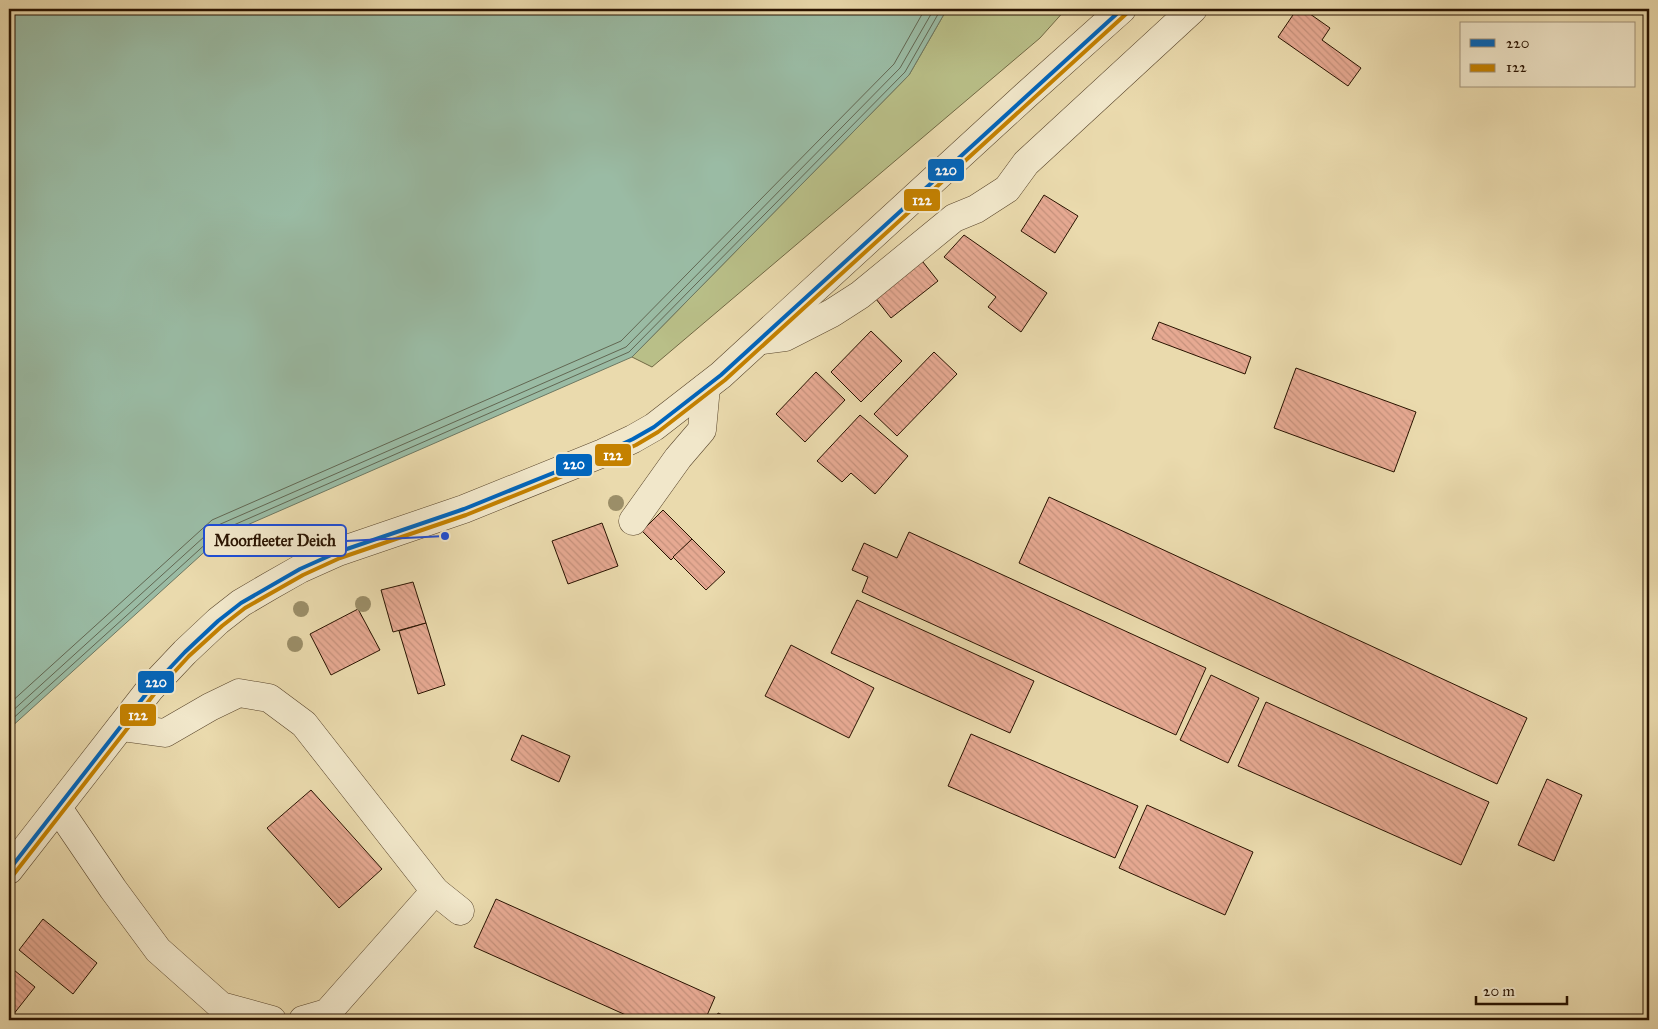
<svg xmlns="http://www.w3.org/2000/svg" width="1658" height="1029" viewBox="0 0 1658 1029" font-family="'IM FELL Great Primer',serif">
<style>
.grass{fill:#b9bf88;stroke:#716944}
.water{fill:#9abba4;stroke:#6d7862}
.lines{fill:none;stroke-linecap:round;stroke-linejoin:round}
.shore{stroke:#626752;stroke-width:1}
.building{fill:url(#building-back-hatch);stroke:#291300}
.minor-casing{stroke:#59452b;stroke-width:29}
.minor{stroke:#f1e7ca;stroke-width:28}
.bus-1-casing{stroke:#f1e7ca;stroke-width:8}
.bus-2-casing{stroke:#f1e7ca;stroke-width:8}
.bus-1{stroke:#0065bd;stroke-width:4}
.bus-2{stroke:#c48100;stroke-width:4}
.tree{fill:#9b8e68}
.leader{fill:none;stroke:#1d4ed8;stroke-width:2}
.callout-dot{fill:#1d4ed8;stroke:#f1e7ca;stroke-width:2}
.callout{fill:#f1e7ca;stroke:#1d4ed8;stroke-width:2}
.callout-label{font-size:16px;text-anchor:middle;font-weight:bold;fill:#291300}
.line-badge{stroke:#f1e7ca;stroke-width:2}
.badge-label{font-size:14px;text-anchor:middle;font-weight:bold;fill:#fff}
</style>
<defs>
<pattern id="building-back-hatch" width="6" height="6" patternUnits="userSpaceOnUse" patternTransform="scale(1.25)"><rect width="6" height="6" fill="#e6a992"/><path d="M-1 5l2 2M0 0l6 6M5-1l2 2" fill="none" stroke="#c5917c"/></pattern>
</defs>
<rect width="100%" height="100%" fill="#eadaad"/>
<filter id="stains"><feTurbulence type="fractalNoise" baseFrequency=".004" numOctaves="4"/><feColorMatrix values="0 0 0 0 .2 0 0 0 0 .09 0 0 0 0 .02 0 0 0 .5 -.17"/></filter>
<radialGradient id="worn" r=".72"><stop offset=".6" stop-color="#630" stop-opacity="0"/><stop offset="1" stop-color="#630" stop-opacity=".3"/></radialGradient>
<polygon class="grass" points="947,9 1066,9 1040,38 652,367 632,357 909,75"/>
<polygon class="water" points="9,9 947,9 909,75 632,357 222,536 9,729"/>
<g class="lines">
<g class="shore">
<polyline points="9,704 212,520 621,341 894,64 925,9"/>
<polyline points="9,714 216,526 626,347 900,68 934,9"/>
<polyline points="9,722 220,531 629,352 905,72 941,9"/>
</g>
</g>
<g class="building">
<polygon points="1297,9 1303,9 1330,28 1322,40 1361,68 1348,86 1278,37"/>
<polygon points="1044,195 1078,216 1055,253 1021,231"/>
<polygon points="964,235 1047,293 1021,332 988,307 996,297 944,257"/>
<polygon points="919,257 938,281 891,318 872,294"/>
<polygon points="1159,322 1251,357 1245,374 1152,339"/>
<polygon points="871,331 902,361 861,402 831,372"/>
<polygon points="934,352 957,374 897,436 874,414"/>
<polygon points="1296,368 1416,412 1394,472 1274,428"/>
<polygon points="816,372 845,400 805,442 776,414"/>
<polygon points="860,415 908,456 875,494 851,473 842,482 817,461"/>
<polygon points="1049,497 1527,718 1497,784 1019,563"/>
<polygon points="663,510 692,539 671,560 642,531"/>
<polygon points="602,523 618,566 568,584 552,541"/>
<polygon points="909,532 1206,668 1176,735 862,592 868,577 852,570 864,543 897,558"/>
<polygon points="692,539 725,572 706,590 673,557"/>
<polygon points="413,582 426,623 393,632 381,590"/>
<polygon points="857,600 1034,681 1010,733 831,653"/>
<polygon points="358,609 380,650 331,675 310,634"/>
<polygon points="426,623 445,685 418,694 399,631"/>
<polygon points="791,645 874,688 849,738 765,696"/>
<polygon points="1211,675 1259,698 1228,763 1180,740"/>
<polygon points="1266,702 1489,802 1461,865 1238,766"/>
<polygon points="971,734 1138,806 1115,858 948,786"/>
<polygon points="522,735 570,756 559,782 511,760"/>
<polygon points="1547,779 1582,795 1554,861 1518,845"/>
<polygon points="311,790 382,869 339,908 267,828"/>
<polygon points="1147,805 1253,852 1225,915 1119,868"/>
<polygon points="496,899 715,997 705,1020 637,1020 474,947"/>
<polygon points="43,919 97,963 73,994 19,950"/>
<polygon points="9,966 35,987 9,1020"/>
<polygon points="718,1013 733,1020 715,1020"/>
</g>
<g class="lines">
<defs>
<g id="minor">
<polyline points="762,340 785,337 832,313 860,295 954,218 976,209 1007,189 1026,163 1193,9"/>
<polyline points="633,521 678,458 702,430 706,387"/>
<polyline points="121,727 165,733 210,707 239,693 269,698 304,724 435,891 460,911"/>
<polyline points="58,808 113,889 158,950 221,1006 272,1020"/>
<polyline points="9,870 150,689 185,652 218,621 241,603 270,586 300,569 338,552 464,509 603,453 633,439 654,427 721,375 1026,95 1122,9"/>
<polyline points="303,1020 327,1013 435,891"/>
</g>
</defs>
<use href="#minor" class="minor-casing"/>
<use href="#minor" class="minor"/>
<defs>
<polyline id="bus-1" points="9,870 150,689 185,652 218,621 241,603 300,569 338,552 464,509 603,453 633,439 654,427 721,375 1122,9"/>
<polyline id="bus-2" points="14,874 155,693 189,656 222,626 245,608 303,575 340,558 466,515 605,459 636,445 658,432 725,380 1126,14"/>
</defs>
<use href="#bus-1" class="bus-1-casing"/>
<use href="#bus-2" class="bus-2-casing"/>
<use href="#bus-1" class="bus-1"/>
<use href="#bus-2" class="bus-2"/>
</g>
<g class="tree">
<circle cx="616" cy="503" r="8"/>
<circle cx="363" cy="604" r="8"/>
<circle cx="301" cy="609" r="8"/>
<circle cx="295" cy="644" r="8"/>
</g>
<path class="leader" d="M445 536L346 541"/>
<circle class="callout-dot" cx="445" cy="536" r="5"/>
<rect class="callout" x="204" y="525" width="142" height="31" rx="5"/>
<g class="callout-label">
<text x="275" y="546">Moorfleeter Deich</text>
</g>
<g class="line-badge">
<rect x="927" y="158" width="38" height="24" rx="5" fill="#0065bd"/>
<rect x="903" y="188" width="38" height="24" rx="5" fill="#c48100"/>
<rect x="594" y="443" width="38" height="24" rx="5" fill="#c48100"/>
<rect x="555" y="453" width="38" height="24" rx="5" fill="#0065bd"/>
<rect x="137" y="670" width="38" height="24" rx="5" fill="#0065bd"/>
<rect x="119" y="703" width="38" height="24" rx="5" fill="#c48100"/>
</g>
<g class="badge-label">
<text x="946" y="175">220</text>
<text x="922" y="205">122</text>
<text x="613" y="460">122</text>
<text x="574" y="469">220</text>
<text x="156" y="687">220</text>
<text x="138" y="720">122</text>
</g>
<rect width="1658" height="1029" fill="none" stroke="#eadaad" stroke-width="30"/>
<rect x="10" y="10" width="1638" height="1009" fill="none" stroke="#291300" stroke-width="2.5"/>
<rect x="15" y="15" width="1628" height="999" fill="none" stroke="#291300"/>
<rect x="1460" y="22" width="175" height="65" fill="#f1e7ca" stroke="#a19279"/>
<rect x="1470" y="39" width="25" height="8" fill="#0065bd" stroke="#a19279"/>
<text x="1506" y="48" font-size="15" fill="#291300">220</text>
<rect x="1470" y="64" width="25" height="8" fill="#c48100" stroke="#a19279"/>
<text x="1506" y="72" font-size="15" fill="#291300">122</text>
<path d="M1476 996v8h91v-8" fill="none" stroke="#291300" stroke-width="2.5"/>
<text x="1483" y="996" font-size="15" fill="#291300" stroke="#f1e7ca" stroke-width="4" paint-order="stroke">20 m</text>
<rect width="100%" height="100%" filter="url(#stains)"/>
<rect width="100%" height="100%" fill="url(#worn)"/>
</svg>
